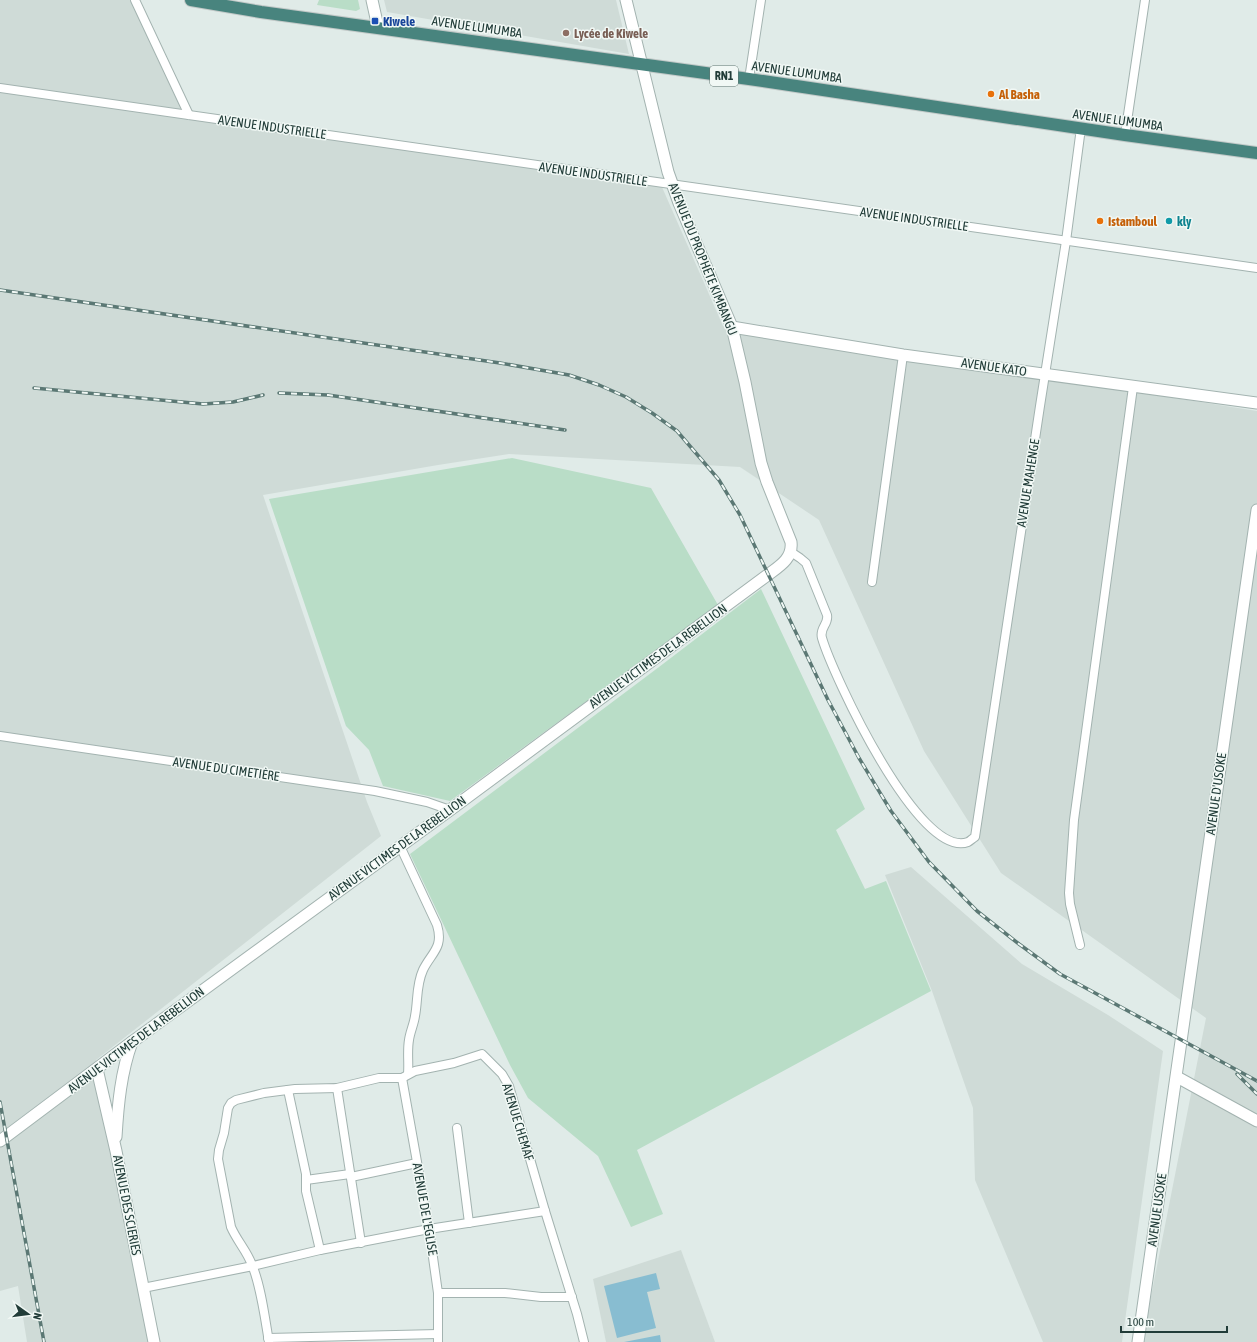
<svg xmlns="http://www.w3.org/2000/svg" width="1257" height="1342" viewBox="0 0 1257 1342" font-family="'Asap Condensed',sans-serif">
<style>
.built{fill:#cfdbd7}
.green{fill:#b9ddc7}
.water{fill:#88bdd1}
.lines{fill:none;stroke-linecap:round;stroke-linejoin:round}
.minor-casing{stroke:#a3b3b0;stroke-width:10}
.tertiary-casing{stroke:#a3b3b0;stroke-width:13}
.trunk-casing{stroke:#c1c8c7;stroke-width:14}
.minor{stroke:#fff;stroke-width:8}
.tertiary{stroke:#fff;stroke-width:11}
.trunk{stroke:#48847e;stroke-width:12}
.rail-casing{stroke:#5b7874;stroke-width:3.5}
.rail{stroke:#f1f8f5;stroke-width:2;stroke-dasharray:6;stroke-linecap:butt}
.transit-dot{fill:#1a4fb4;stroke:#f1f8f5;stroke-width:1.5}
.education-dot{fill:#8d6e63;stroke:#f1f8f5;stroke-width:1.5}
.food-dot{fill:#e8710a;stroke:#f1f8f5;stroke-width:1.5}
.culture-dot{fill:#0f9aa8;stroke:#f1f8f5;stroke-width:1.5}
.labels{text-anchor:middle;dominant-baseline:central;stroke-width:3;stroke-linejoin:round;paint-order:stroke}
.shield{fill:#f1f8f5;stroke:#5f7471;stroke-width:1}
.shield-label{font-size:12px;font-weight:bold;fill:#213c38}
.transit-label{font-size:13px;font-weight:bold;fill:#164399;stroke:#f1f8f5;text-anchor:start}
.street-label{font-size:13px;fill:#213c38;stroke:#f1f8f5}
.education-label{font-size:13px;font-weight:bold;fill:#785e54;stroke:#f1f8f5;text-anchor:start}
.food-label{font-size:13px;font-weight:bold;fill:#c56008;stroke:#f1f8f5;text-anchor:start}
.culture-label{font-size:13px;font-weight:bold;fill:#0d838f;stroke:#f1f8f5;text-anchor:start}
</style>
<rect width="100%" height="100%" fill="#e0ebe8"/>
<g class="built">
<polygon points="0,0 131,0 189,114 658,178 723,326 1257,411 1257,1342 1142,1342 1206,1018 1001,873 924,751 819,520 740,467 509,454 438,465 263,495 367,802 381,836 96,1060 149,1342 27,1342 18,1286 0,1291"/>
<polygon points="384,0 616,0 629,54 387,12"/>
<polygon points="911,867 1022,964 1108,1015 1163,1051 1122,1342 1043,1342 975,1180 973,1108 932,991 885,875"/>
<polygon points="681,1250 715,1342 606,1342 593,1279"/>
</g>
<g class="green">
<polygon points="319,0 358,0 360,9 356,11 317,5"/>
<polygon points="512,458 651,488 718,605 450,801 383,786 369,750 346,726 269,499"/>
<polygon points="761,589 865,809 836,830 865,889 886,881 931,991 637,1150 663,1214 631,1227 598,1156 528,1098 510,1065 410,854 659,667"/>
</g>
<g class="water">
<polygon points="656,1273 660,1289 647,1292 656,1328 617,1338 604,1286"/>
<polygon points="660,1335 661,1342 624,1342"/>
</g>
<g class="lines">
<defs>
<g id="minor">
<polyline points="135,0 189,115"/>
<polyline points="749,79 761,0"/>
<polyline points="0,88 1257,268"/>
<polyline points="1125,135 1145,0"/>
<path d="M 791,552 L 800,558 L 806,563 L 827,615 C 829,624 819,628 822,638 C 833,675 919,860 968,842 C 970,841 973,838 975,837 L 1040,406 L 1066,241 L 1081,128"/>
<polyline points="872,582 903,355"/>
<polyline points="0,736 375,791 427,802 450,810"/>
<path d="M 400,846 L 437,925 C 444,948 431,953 423,970 C 416,985 418,1001 415,1016 C 414,1024 410,1032 409,1040 C 407,1051 409,1063 408,1074"/>
<polyline points="1080,945 1070,904 1069,893 1074,820 1133,387"/>
<polyline points="402,1078 429,1229 438,1293 438,1342"/>
<polyline points="337,1088 361,1243"/>
<polyline points="288,1090 306,1174 306,1191 320,1250"/>
<polyline points="457,1128 469,1223"/>
<polyline points="351,1177 417,1163"/>
<polyline points="306,1180 350,1174"/>
<polyline points="143,1288 253,1266 320,1250 429,1229 545,1211"/>
<polyline points="438,1293 505,1293 541,1297 572,1297"/>
<polyline points="268,1338 438,1334"/>
<path d="M 269,1342 C 265,1319 261,1286 252,1265 C 247,1251 237,1241 231,1227 L 218,1159 L 219,1150 L 224,1133 L 228,1108 L 231,1103 L 236,1100 L 264,1093 L 295,1089 L 337,1088 L 379,1078 L 402,1078 L 415,1071 L 454,1063 L 482,1054 L 502,1074 L 509,1086 L 545,1211 L 577,1314 L 584,1342"/>
</g>
<g id="tertiary">
<polyline points="372,0 378,27"/>
<polyline points="732,327 903,355 1257,403"/>
<polyline points="97,1069 116,1151 154,1342"/>
<polyline points="1177,1077 1257,1121"/>
<path d="M 116,1137 C 118,1104 121,1072 132,1042"/>
<path d="M 0,1141 L 132,1042 L 450,810 L 769,574 C 780,566 793,558 791,542 L 767,482 L 761,463 L 745,382 L 732,327 L 679,203 L 668,172 L 626,0"/>
<polyline points="1138,1342 1257,510"/>
</g>
<polyline id="trunk" points="191,0 261,12 749,79 1125,135 1257,153"/>
</defs>
<use href="#minor" class="minor-casing"/>
<use href="#tertiary" class="tertiary-casing"/>
<use href="#trunk" class="trunk-casing"/>
<use href="#minor" class="minor"/>
<use href="#tertiary" class="tertiary"/>
<use href="#trunk" class="trunk"/>
<defs>
<g id="rail">
<polyline points="0,290 500,363 569,375 599,385 626,397 652,413 677,431 719,480 740,515 828,700 859,758 891,811 929,862 977,911 1019,944 1060,974 1257,1081"/>
<polyline points="34,388 203,404 233,402 263,395"/>
<polyline points="279,393 328,395 565,430"/>
<polyline points="1237,1074 1257,1094"/>
<polyline points="0,1102 44,1342"/>
</g>
</defs>
<use href="#rail" class="rail-casing"/>
<use href="#rail" class="rail"/>
</g>
<rect class="transit-dot" x="371" y="17" width="8" height="8" rx="2"/>
<circle class="education-dot" cx="566" cy="33" r="4"/>
<g class="food-dot">
<circle cx="991" cy="94" r="4"/>
<circle cx="1100" cy="221" r="4"/>
</g>
<circle class="culture-dot" cx="1169" cy="221" r="4"/>
<g class="labels">
<rect class="shield" x="710" y="66" width="28" height="20" rx="3"/>
<g class="shield-label">
<text x="724" y="76">RN1</text>
</g>
<g class="transit-label">
<text x="383" y="21">Kiwele</text>
</g>
<g class="street-label">
<text transform="translate(477 27) rotate(8)">AVENUE LUMUMBA</text>
<text transform="translate(797 72) rotate(8)">AVENUE LUMUMBA</text>
<text transform="translate(1118 120) rotate(8)">AVENUE LUMUMBA</text>
<text transform="translate(272 127) rotate(8)">AVENUE INDUSTRIELLE</text>
<text transform="translate(593 174) rotate(8)">AVENUE INDUSTRIELLE</text>
<text transform="translate(914 219) rotate(8)">AVENUE INDUSTRIELLE</text>
<text transform="translate(703 259) rotate(68)">AVENUE DU PROPHÈTE KIMBANGU</text>
<text transform="translate(994 367) rotate(8)">AVENUE KATO</text>
<text transform="translate(1028 483) rotate(-81)">AVENUE MAHENGE</text>
<text transform="translate(658 656) rotate(-36)">AVENUE VICTIMES DE LA REBELLION</text>
<text transform="translate(226 769) rotate(8)">AVENUE DU CIMETIÈRE</text>
<text transform="translate(1216 794) rotate(-82)">AVENUE D'USOKE</text>
<text transform="translate(397 848) rotate(-36)">AVENUE VICTIMES DE LA REBELLION</text>
<text transform="translate(136 1040) rotate(-37)">AVENUE VICTIMES DE LA REBELLION</text>
<text transform="translate(518 1122) rotate(73)">AVENUE CHEMAF</text>
<text transform="translate(127 1205) rotate(79)">AVENUE DES SCIERIES</text>
<text transform="translate(425 1209) rotate(80)">AVENUE DE L'EGLISE</text>
<text transform="translate(1157 1210) rotate(-82)">AVENUE USOKE</text>
</g>
<g class="education-label">
<text x="574" y="33">Lycée de Kiwele</text>
</g>
<g class="food-label">
<text x="999" y="94">Al Basha</text>
<text x="1108" y="221">Istamboul</text>
</g>
<g class="culture-label">
<text x="1177" y="221">kly</text>
</g>
</g>
<g transform="translate(28 1314) rotate(104)" stroke="#f1f8f5" stroke-width="3" paint-order="stroke">
<path d="M0-3L7 15L0 10L-7 15Z" fill="#213c38"/>
<text y="-6" font-size="11" font-weight="bold" text-anchor="middle" fill="#213c38">N</text>
</g>
<path d="M1121 1326v6h106v-6" fill="none" stroke="#213c38" stroke-width="2"/>
<text x="1127" y="1326" font-size="12" fill="#213c38" stroke="#f1f8f5" stroke-width="3" paint-order="stroke">100 m</text>
</svg>
